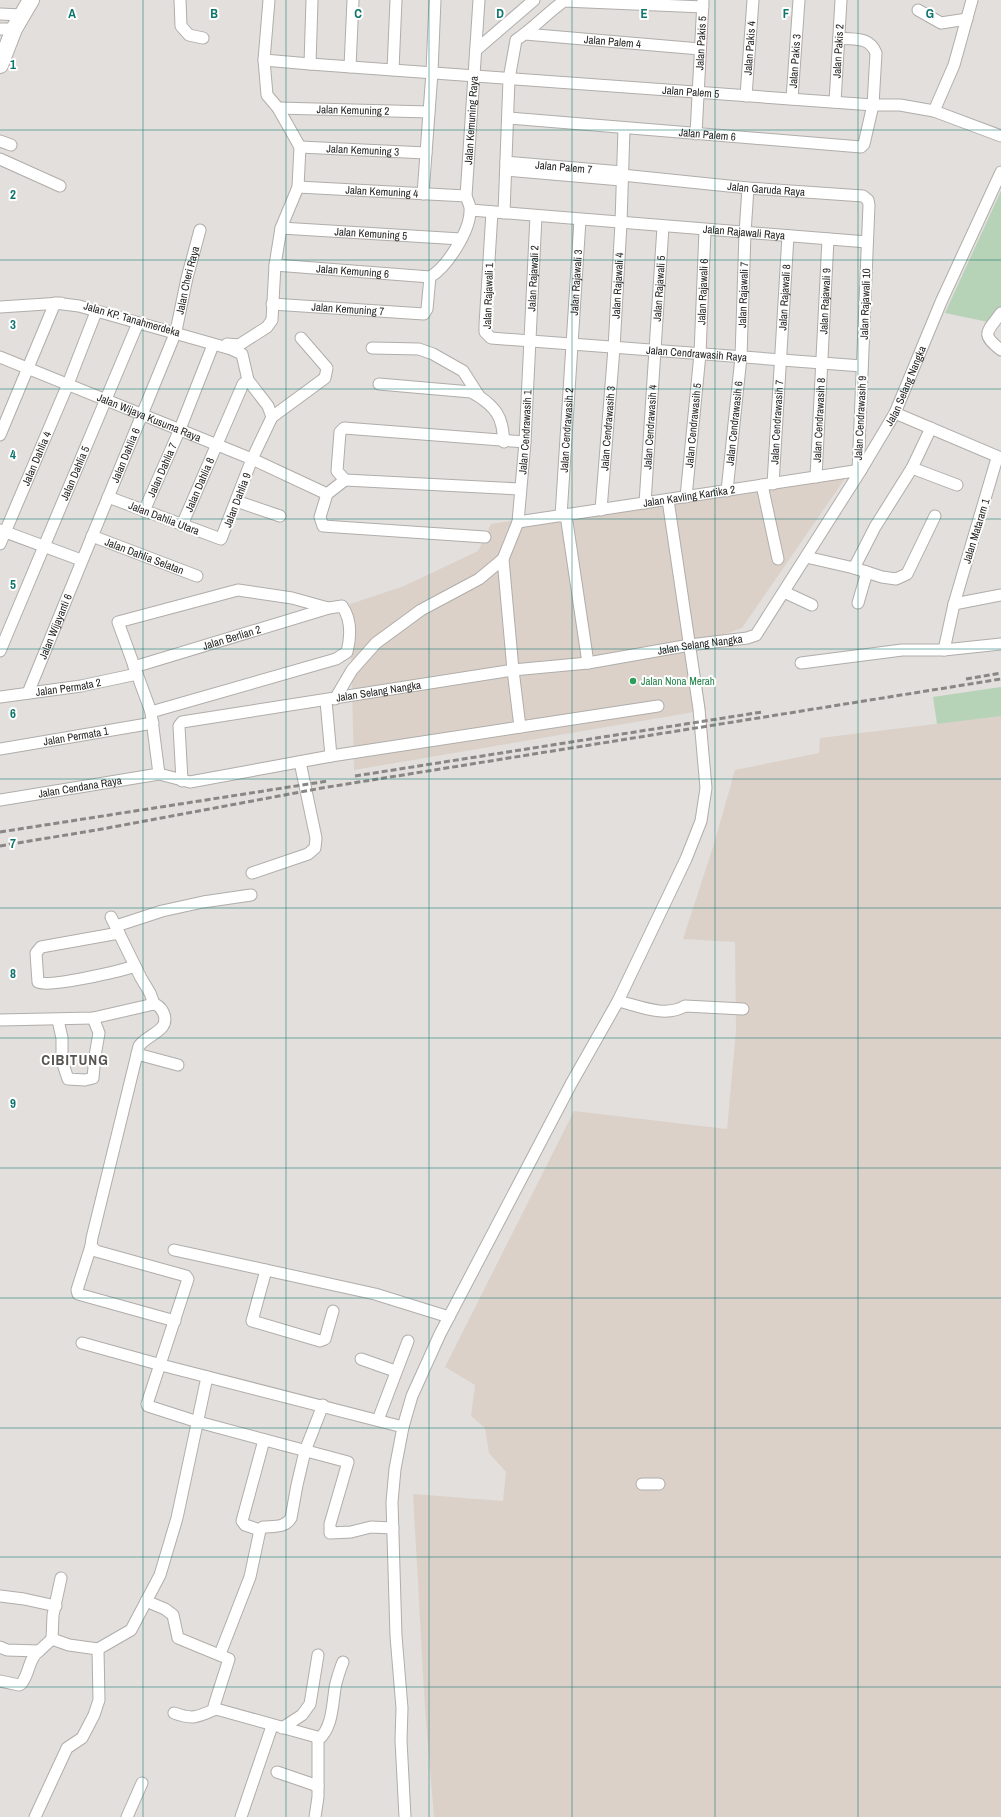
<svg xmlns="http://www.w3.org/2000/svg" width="1001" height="1817" viewBox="0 0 1001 1817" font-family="'Archivo Narrow',sans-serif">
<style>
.built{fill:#dbd1c9}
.green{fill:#b6d2b7}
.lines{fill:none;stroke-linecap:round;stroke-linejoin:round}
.street-casing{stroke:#b0adaa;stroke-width:13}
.secondary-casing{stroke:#b0adaa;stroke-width:18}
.street{stroke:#fff;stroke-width:11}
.secondary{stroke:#fff;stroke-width:16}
.rail{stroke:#898785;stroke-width:3;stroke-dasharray:6 3;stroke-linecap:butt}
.grid{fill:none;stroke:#0f766e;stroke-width:1;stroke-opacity:0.55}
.leisure-dot{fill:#2e9e5b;stroke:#fff;stroke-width:1.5}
.labels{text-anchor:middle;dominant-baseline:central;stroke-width:4;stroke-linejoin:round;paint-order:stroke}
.street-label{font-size:11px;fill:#272625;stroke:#fff}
.leisure-label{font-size:11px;fill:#27864d;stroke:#fff;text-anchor:start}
.district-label{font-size:15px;font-weight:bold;letter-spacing:1px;fill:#575452;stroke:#fff}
.grid-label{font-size:13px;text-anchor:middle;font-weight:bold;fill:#0f766e;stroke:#fff;stroke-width:4;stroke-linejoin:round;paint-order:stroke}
</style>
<rect width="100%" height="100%" fill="#e2dfdc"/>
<g class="built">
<polygon points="853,467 742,628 695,645 706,710 354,770 350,604 404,586 478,551 491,524"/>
<polygon points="1001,716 1001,1817 434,1817 425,1708 413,1494 503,1501 506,1472 489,1453 485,1428 471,1416 475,1385 445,1367 574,1111 727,1129 736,1031 735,942 683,939 714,844 735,770 819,753 820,738"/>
</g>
<g class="green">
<polygon points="1001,191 1001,308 993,323 945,313"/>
<polygon points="1001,687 1001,716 937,724 933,697"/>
</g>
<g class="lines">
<defs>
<g id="street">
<polyline points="180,0 181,26 189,35 203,38"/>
<polyline points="918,10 941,23 967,19"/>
<polyline points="0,14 22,15"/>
<polyline points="0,29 14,29"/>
<path id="s1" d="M 525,34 L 700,49"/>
<polyline points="476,50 534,0"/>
<path id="s2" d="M 264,60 L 310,64 L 873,105 L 900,105 L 934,111 L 1001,136"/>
<polyline points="310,64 312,0"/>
<polyline points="350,67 353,0"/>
<polyline points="393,70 396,0"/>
<path id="s3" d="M 746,96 L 753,0"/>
<path id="s4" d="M 792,99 L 799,0"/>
<path id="s5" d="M 835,102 L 841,0"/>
<path id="s6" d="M 278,108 L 429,112"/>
<polyline points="934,111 954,65 972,0"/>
<path id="s7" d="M 509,118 L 861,147 L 864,144 L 873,105 L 876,53 C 869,36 855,40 839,38"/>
<path id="s8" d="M 696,134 L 703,1"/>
<polyline points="0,141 11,145"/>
<path id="s9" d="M 300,147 L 426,153"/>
<polyline points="0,159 60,186"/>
<path id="s10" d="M 506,162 L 622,172"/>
<polyline points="506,170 621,180"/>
<path id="s11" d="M 622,175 L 748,188 L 863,196 L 868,200 L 869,205 L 858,471"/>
<path id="s12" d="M 298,187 L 466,196"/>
<polyline points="423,194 432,72 435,0"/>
<path id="s13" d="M 471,210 L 867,242"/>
<path id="s14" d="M 492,212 L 485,325 L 485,332 L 491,338 L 862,366"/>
<path d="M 504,213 L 509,79 L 516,40 C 533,29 547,13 564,1 L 703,7"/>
<path id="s15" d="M 281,228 L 461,239"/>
<path id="s16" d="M 275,265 L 430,277"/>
<path id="s17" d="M 272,304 L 424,314 L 427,309 L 430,277 C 447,267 470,231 470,211 C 471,206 467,200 466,196 L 479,0"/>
<polyline points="0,307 61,303"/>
<path d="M 1001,313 C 987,332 980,334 1001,350"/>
<path id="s18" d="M 176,331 L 187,278 L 200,230"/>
<polyline points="227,344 239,345 267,327 272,320 275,265 281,228 298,187 300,147 278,108 267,95 264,60 269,0"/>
<polyline points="372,348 419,349 433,354 463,371 479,396"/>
<path id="s19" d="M 0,357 L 252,459 L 327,494"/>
<path d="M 379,384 L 471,392 C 483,398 498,409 501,423 C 503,428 503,436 504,442"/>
<polyline points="895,413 1001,458"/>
<polyline points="272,417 325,378 327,368 301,338"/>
<polyline points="0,435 55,303 79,306 231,349 242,354 248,380 268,406 272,417 252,459 221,539 108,497"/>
<polyline points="997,458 954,604 944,650 1001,644"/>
<polyline points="912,468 957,485"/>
<path id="s20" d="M 816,477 L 828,239"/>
<polyline points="345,480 520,489"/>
<path id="s21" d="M 773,484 L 788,236"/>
<polyline points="762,485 778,559"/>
<path id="s22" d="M 727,491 L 741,357 L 745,233 L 748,188"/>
<path id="s23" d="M 686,497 L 700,354 L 705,230"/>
<polyline points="236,501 280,516"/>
<path id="s24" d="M 645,503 L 663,227"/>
<path id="s25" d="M 601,510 L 614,348 L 621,223 L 624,128"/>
<path id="s26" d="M 144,511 L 180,429 L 213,345"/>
<polyline points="566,515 588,663"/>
<path id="s27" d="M 561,516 L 580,220"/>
<path id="s28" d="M 518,522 L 861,470"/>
<path id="s29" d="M 182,525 L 243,384 L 248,380"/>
<polyline points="0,530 81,560"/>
<path id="s30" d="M 92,536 L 197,576"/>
<polyline points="485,537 323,526 320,517 327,494 345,480 337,471 340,432 344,428 525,442"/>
<path id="s31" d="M 0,544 L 68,384 L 96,312"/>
<polyline points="806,557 854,568 882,577 896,579 907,574 935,516"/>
<polyline points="854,568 875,527 912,468 931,428"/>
<polyline points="784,592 812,605"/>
<polyline points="858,603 867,572"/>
<polyline points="954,604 1001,595"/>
<path id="s32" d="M 0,651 L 138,323"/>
<polyline points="801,663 902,650 944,650"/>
<path id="s33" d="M 134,667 L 329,608 L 342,606 C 352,620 351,636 347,652 L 336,659 L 151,712"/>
<path id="s34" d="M 28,693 L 175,334"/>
<path id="s35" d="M 0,697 L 81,686 L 137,674"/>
<polyline points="335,699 352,670 376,643 421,610 479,579 503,559"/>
<polyline points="326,701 331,756"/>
<path id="s36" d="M 520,727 L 513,670 L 503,559 L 518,522 L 525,442 L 536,216"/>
<path id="s37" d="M 0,749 L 153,723"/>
<polyline points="159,774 151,712 118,622 238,590 292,598 328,608"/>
<path id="s38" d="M 182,781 L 179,726 L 182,722 L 513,670 L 588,663 L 690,645 L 747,638 L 756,635 L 861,470 L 895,413 L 941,302 L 1001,172"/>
<path id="s39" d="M 0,800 L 159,774 L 190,782 L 331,756 L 658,706"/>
<polyline points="252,873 308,854 315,848 316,838 300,762"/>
<polyline points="111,917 141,978 150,993 154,1004"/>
<polyline points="116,926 162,911 203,902 251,895"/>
<path d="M 119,933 L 41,947 L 36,953 L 38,982 C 49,988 120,971 135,966"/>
<path d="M 618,1001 C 639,1006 665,1018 685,1006 L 743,1009"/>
<path d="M 0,1020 L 93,1018 L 154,1004 C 158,1005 161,1008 163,1012 C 172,1031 147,1034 139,1046 L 92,1238 L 91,1246 L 96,1251 L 186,1276 L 188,1279 L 147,1404 L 148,1406 L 198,1422 L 348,1462 L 330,1524 L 330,1533 L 351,1532 L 371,1527 L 393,1528"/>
<polyline points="58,1020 62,1038 62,1061 68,1079 85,1080 93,1078 95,1056 99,1033 93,1018"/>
<polyline points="137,1054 178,1065"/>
<polyline points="91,1246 77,1290 78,1294 175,1321"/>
<polyline points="174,1250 266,1270"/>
<polyline points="333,1311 325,1339 320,1341 252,1321 266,1270 375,1294 449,1317"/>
<polyline points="82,1343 165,1366 403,1427"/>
<polyline points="361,1359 395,1371"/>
<polyline points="378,1420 408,1341"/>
<polyline points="642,1484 659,1484"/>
<polyline points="260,1530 245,1525 242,1521 264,1440"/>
<polyline points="0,1596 24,1599 56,1606"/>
<polyline points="146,1601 165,1609 173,1615 178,1638 229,1659 214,1706 216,1709"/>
<polyline points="52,1639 53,1615 61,1578"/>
<polyline points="0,1647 7,1650 39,1651 52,1639 69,1645 98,1649"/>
<path d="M 220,1654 L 250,1577 L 260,1530 L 263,1527 C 274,1526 285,1528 291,1518 L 297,1485 L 305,1451 L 323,1405"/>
<path d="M 0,1681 L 19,1685 L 21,1684 C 30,1674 28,1658 39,1651"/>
<path d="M 174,1713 C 193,1720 198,1717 216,1709 L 317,1737 L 318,1740 L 318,1797 L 315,1817"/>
<polyline points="282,1728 302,1715 310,1704 318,1655"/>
<path d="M 318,1740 C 334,1727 332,1701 336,1683 C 338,1676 340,1669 343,1662"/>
<polyline points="277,1772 318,1786"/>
<polyline points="35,1817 67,1748 82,1738 94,1715 99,1700 98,1649 131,1630 160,1575 177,1518 207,1377"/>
<polyline points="127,1817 142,1783"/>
<polyline points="241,1817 272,1726"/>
<polyline points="405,1817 401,1740 402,1708 396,1636 392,1502 395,1469 403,1427 412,1396 440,1334 571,1084 618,1001 686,859 701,821 706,788 699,709 668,500"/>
</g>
<polyline id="secondary" points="0,65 14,29 31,0"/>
</defs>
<use href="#street" class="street-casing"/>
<use href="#secondary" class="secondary-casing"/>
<use href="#street" class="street"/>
<use href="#secondary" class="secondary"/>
<g class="rail">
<polyline points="966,679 1001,673"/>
<polyline points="355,776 762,712"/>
<polyline points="0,832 328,781"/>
<polyline points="0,846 102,829 322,788 1001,679"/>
</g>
</g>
<path class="grid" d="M 143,0 L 143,1817M 286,0 L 286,1817M 429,0 L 429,1817M 572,0 L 572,1817M 715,0 L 715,1817M 858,0 L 858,1817M 0,130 L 1001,130M 0,260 L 1001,260M 0,389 L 1001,389M 0,519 L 1001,519M 0,649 L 1001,649M 0,779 L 1001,779M 0,908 L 1001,908M 0,1038 L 1001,1038M 0,1168 L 1001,1168M 0,1298 L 1001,1298M 0,1428 L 1001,1428M 0,1557 L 1001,1557M 0,1687 L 1001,1687"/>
<circle class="leisure-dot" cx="633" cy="681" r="4"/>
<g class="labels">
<g class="street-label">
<text stroke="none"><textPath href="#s1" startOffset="88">Jalan Palem 4</textPath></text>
<text stroke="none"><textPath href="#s8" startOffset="91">Jalan Pakis 5</textPath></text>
<text stroke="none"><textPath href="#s3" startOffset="48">Jalan Pakis 4</textPath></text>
<text stroke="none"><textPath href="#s5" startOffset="51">Jalan Pakis 2</textPath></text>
<text stroke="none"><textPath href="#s4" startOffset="38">Jalan Pakis 3</textPath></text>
<text stroke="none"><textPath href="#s2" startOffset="428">Jalan Palem 5</textPath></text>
<text stroke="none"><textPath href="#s6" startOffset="75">Jalan Kemuning 2</textPath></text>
<text stroke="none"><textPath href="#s17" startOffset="361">Jalan Kemuning Raya</textPath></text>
<text stroke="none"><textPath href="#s7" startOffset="199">Jalan Palem 6</textPath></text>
<text stroke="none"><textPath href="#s9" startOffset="63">Jalan Kemuning 3</textPath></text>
<text stroke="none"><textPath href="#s10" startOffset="58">Jalan Palem 7</textPath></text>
<text stroke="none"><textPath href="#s11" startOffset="145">Jalan Garuda Raya</textPath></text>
<text stroke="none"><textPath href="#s12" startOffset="84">Jalan Kemuning 4</textPath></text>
<text stroke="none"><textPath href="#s13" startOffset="274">Jalan Rajawali Raya</textPath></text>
<text stroke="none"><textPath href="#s15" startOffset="90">Jalan Kemuning 5</textPath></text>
<text stroke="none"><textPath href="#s16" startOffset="78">Jalan Kemuning 6</textPath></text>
<text stroke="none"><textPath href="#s36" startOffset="453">Jalan Rajawali 2</textPath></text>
<text stroke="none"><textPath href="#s18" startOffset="52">Jalan Cheri Raya</textPath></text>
<text stroke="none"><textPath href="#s27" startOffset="234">Jalan Rajawali 3</textPath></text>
<text stroke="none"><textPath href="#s25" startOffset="225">Jalan Rajawali 4</textPath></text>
<text stroke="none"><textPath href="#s24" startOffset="215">Jalan Rajawali 5</textPath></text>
<text stroke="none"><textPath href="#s23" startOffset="206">Jalan Rajawali 6</textPath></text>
<text stroke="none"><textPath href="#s22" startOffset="197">Jalan Rajawali 7</textPath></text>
<text transform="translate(488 296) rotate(-88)">Jalan Rajawali 1</text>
<text stroke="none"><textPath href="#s21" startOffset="187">Jalan Rajawali 8</textPath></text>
<text stroke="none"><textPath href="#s20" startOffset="176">Jalan Rajawali 9</textPath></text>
<text transform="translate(865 304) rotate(-88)">Jalan Rajawali 10</text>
<text stroke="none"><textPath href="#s17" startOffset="76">Jalan Kemuning 7</textPath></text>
<text transform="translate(132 319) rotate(16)">Jalan KP. Tanahmerdeka</text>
<text stroke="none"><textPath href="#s14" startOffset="335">Jalan Cendrawasih Raya</textPath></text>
<text stroke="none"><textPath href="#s38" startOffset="932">Jalan Selang Nangka</textPath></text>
<text stroke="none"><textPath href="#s19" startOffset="161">Jalan Wijaya Kusuma Raya</textPath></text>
<text transform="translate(860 418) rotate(-87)">Jalan Cendrawasih 9</text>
<text stroke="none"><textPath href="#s20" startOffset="57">Jalan Cendrawasih 8</textPath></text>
<text stroke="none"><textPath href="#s21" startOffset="62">Jalan Cendrawasih 7</textPath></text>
<text stroke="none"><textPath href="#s22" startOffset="68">Jalan Cendrawasih 6</textPath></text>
<text stroke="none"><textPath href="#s23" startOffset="72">Jalan Cendrawasih 5</textPath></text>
<text stroke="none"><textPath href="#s24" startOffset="76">Jalan Cendrawasih 4</textPath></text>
<text stroke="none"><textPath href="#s25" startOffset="82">Jalan Cendrawasih 3</textPath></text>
<text stroke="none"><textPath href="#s27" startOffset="86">Jalan Cendrawasih 2</textPath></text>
<text stroke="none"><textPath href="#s36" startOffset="299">Jalan Cendrawasih 1</textPath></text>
<text stroke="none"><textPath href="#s34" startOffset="257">Jalan Dahlia 6</textPath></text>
<text stroke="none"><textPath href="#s31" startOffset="93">Jalan Dahlia 4</textPath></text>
<text stroke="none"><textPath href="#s26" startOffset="45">Jalan Dahlia 7</textPath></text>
<text stroke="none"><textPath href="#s32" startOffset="193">Jalan Dahlia 5</textPath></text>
<text stroke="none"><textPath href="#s29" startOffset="44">Jalan Dahlia 8</textPath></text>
<text stroke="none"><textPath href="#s28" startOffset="173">Jalan Kavling Kartika 2</textPath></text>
<text transform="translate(237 500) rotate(-69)">Jalan Dahlia 9</text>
<text transform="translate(164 518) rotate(21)">Jalan Dahlia Utara</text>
<text transform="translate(976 531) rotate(-73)">Jalan Mataram 1</text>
<text stroke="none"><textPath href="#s30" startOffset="56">Jalan Dahlia Selatan</textPath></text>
<text stroke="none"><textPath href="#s34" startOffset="72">Jalan Wijayanti 6</textPath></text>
<text stroke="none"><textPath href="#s33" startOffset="102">Jalan Berlian 2</textPath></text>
<text stroke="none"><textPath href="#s38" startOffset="584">Jalan Selang Nangka</textPath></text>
<text stroke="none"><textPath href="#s35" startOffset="69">Jalan Permata 2</textPath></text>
<text stroke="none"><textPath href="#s38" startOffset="259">Jalan Selang Nangka</textPath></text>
<text stroke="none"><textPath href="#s37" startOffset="77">Jalan Permata 1</textPath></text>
<text stroke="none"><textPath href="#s39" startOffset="81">Jalan Cendana Raya</textPath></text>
</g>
<g class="leisure-label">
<text x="641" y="681">Jalan Nona Merah</text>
</g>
<g class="district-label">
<text x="75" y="1059">CIBITUNG</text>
</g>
</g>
<g class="grid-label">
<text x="72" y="18">A</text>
<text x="214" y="18">B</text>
<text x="358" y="18">C</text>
<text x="500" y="18">D</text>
<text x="644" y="18">E</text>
<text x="786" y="18">F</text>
<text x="930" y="18">G</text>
<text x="13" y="69">1</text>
<text x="13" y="199">2</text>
<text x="13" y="329">3</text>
<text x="13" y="459">4</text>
<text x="13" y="589">5</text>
<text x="13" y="718">6</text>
<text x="13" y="848">7</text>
<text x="13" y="978">8</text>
<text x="13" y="1108">9</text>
</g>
</svg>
